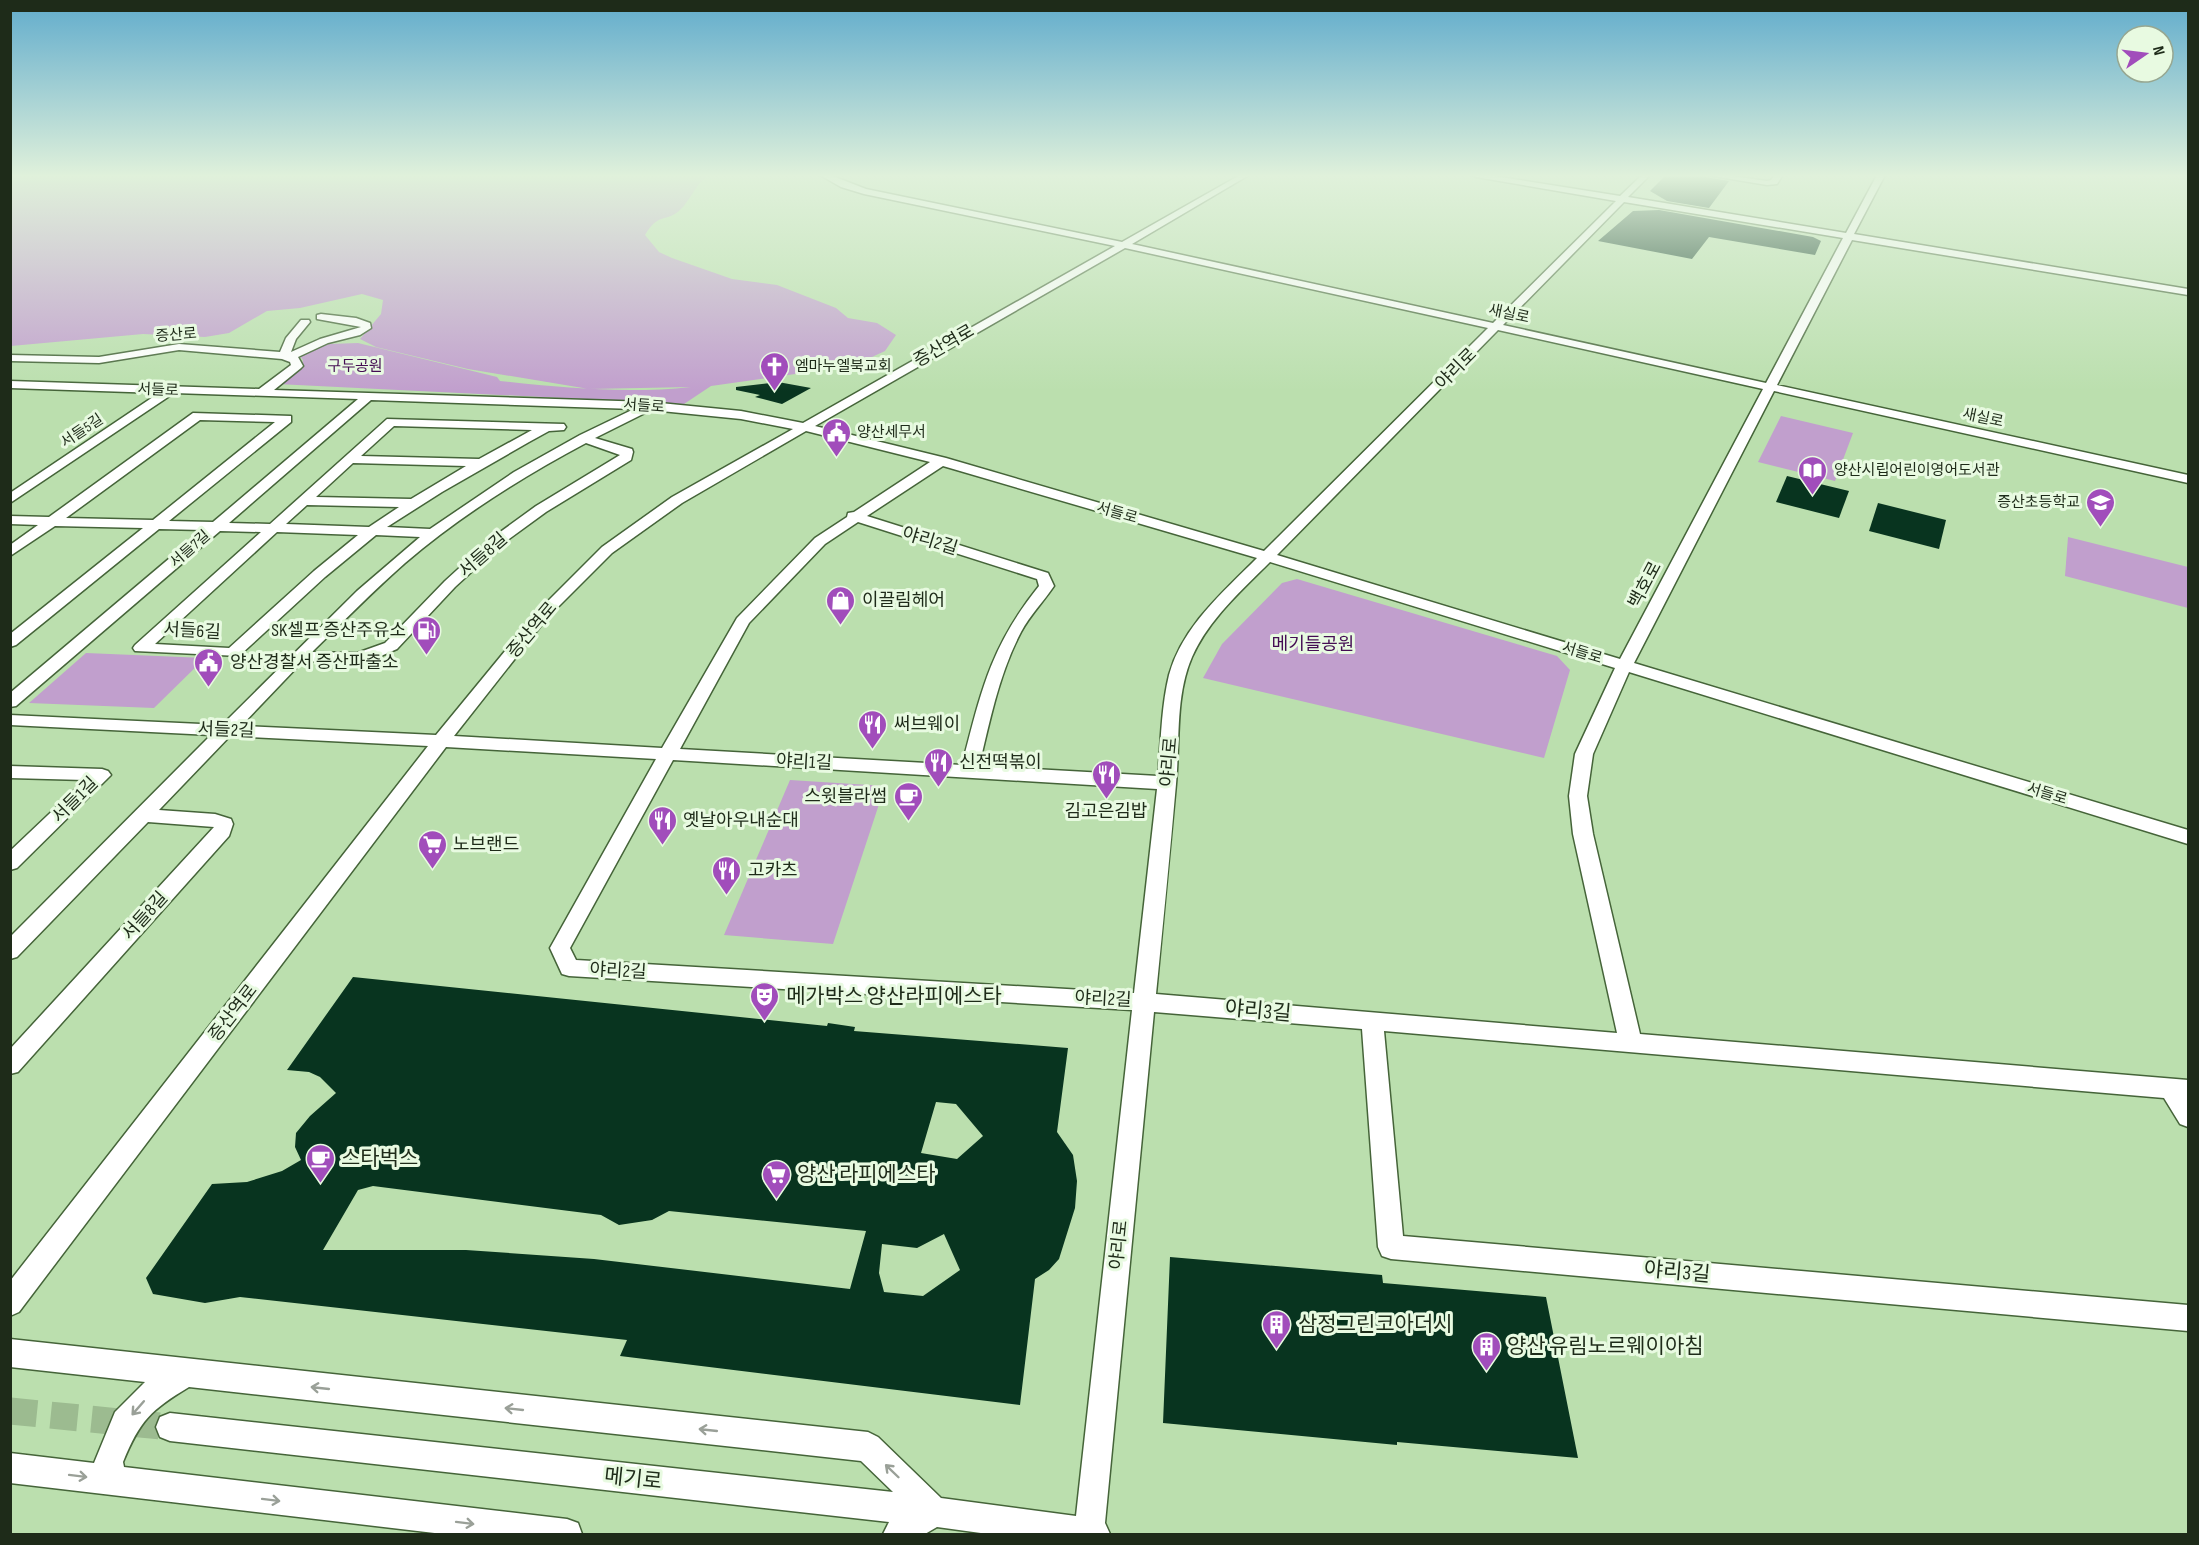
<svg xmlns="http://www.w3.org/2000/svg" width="2199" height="1545" viewBox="0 0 2199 1545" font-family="'Sofia Sans Condensed','Noto Sans KR',sans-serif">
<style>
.green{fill:#c19fcd}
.building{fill:#08341f;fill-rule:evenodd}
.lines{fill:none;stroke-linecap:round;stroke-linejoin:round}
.minor-tunnel{stroke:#9cbb90;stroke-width:27;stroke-dasharray:27 14;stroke-linecap:butt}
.minor-casing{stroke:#456439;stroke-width:3}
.minor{fill:#fff;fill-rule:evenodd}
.oneway{stroke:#9aa098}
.labels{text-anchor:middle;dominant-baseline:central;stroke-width:6;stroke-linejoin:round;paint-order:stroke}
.far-street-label{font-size:15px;fill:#1e2b19;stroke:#e8fae1}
.far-park-label{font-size:15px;fill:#440d53;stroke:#e8fae1}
.far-poi-label{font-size:15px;fill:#1e2b19;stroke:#e8fae1;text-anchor:start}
.street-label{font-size:18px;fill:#1e2b19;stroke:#e8fae1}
.poi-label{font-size:18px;fill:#1e2b19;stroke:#e8fae1;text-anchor:start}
.park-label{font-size:18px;fill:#440d53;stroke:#e8fae1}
.near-poi-label{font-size:21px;fill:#1e2b19;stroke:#e8fae1;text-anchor:start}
.near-street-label{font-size:21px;fill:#1e2b19;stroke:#e8fae1}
</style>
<rect width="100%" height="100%" fill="#bbdfae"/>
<g class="green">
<path d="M 11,175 L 709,175 C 695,184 691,200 679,211 C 664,223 659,212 645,235 L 659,252 L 672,258 L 732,279 L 777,285 L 836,308 L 848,318 L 877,323 L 896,335 L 885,351 L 861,362 L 830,369 L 711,386 L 684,404 L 277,384 L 302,364 L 303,360 L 299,355 L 329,344 L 358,343 L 497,377 L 500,381 C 564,388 627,394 691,387 L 589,389 L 468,369 L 376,347 L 360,339 L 381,314 L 383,300 L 362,294 L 300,308 L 267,311 L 229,333 L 205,337 L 143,334 L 11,346 Z"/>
<polygon points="1781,416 1853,433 1835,481 1758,462"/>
<polygon points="2068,537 2188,567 2188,608 2065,576"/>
<polygon points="1297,579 1557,656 1570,670 1544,758 1203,678 1222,644 1282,583"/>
<polygon points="86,653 205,658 154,708 29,703"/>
<polygon points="790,780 885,786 833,944 724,935"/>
</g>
<g class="building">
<polygon points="1666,175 1694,175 1729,181 1709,208 1667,201 1650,191"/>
<polygon points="1659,210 1813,237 1821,241 1815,255 1709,237 1692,259 1598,241 1633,211"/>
<polygon points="778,382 811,388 782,404 755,397 760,395 736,390 736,387"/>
<polygon points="1787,476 1849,491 1839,518 1776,502"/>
<polygon points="1878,503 1946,520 1939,549 1869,531"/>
<path d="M 353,977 L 827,1026 L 828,1023 L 855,1027 L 854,1031 L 1068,1048 L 1057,1132 L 1073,1155 L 1077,1181 L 1075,1208 L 1059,1259 L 1049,1270 L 1035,1279 L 1020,1405 L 620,1356 L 627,1340 L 240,1297 L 205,1303 L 153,1294 L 146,1278 L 212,1184 L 247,1182 L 282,1171 L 301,1160 L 295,1147 L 296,1133 L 310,1116 L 336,1093 L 320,1077 L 309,1072 L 287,1070 ZM 936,1102 L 956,1104 L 983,1136 L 957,1159 L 921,1153 ZM 373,1186 L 601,1215 L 619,1225 L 652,1220 L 669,1211 L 866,1231 L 850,1289 L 594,1259 L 466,1250 L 323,1250 L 358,1190 ZM 944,1234 L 960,1270 L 923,1296 L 884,1292 L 879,1273 L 882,1244 L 917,1248 Z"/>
<polygon points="1170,1257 1382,1275 1383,1283 1546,1297 1578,1458 1397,1442 1397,1445 1163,1423"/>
</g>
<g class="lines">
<polyline class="minor-tunnel" points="10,1411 170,1427"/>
<defs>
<g id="minor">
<path d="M 820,175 L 830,175 L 866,189 L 1122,242 L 1240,175 L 1249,175 L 1132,244 L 1493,323 L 1616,201 L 1476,177 L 1472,175 L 1488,175 L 1620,196 L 1642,175 L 1650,175 L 1628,197 L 1846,233 L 1877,175 L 1885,175 L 1854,234 L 2188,289 L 2188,295 L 1852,240 L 1777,385 L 2188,475 L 2188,483 L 1774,391 L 1634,663 L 2188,830 L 2188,844 L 1629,672 L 1593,754 L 1587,796 L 1593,834 L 1640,1034 L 2188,1080 L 2188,1127 L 2180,1124 L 2164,1098 L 1384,1031 L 1403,1236 L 2188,1305 L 2188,1331 L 1391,1259 L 1382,1256 L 1378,1247 L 1362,1029 L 1154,1012 L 1105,1523 L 1110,1534 L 988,1534 L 937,1527 L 925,1534 L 883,1534 L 889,1522 L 170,1441 L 160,1437 L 156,1427 L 160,1417 L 170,1413 L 893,1492 L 861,1461 L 189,1387 C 151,1410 140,1420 123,1462 L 124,1467 L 567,1519 L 578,1523 L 582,1534 L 443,1534 L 10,1483 L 10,1453 L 94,1463 L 115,1412 L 145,1382 L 10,1367 L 10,1339 L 868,1432 L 878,1437 L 941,1498 L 1076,1516 L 1132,1010 L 569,976 L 562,974 L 550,948 L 656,759 L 446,747 L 19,1312 L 10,1316 L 10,1281 L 428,746 L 230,736 L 159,810 L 215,814 L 231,819 L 233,824 L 229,836 L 18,1072 L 10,1074 L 10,1049 L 214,827 L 148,822 L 17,957 L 10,959 L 10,937 L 211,735 L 10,725 L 10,715 L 222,725 L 357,591 L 420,537 L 376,535 L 325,577 L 239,656 L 135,651 L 133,648 L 135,645 L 261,532 L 220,531 L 16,706 L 10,707 L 10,693 L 203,530 L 159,529 L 16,645 L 10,647 L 10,634 L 143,528 L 55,526 L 10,556 L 10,545 L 38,525 L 10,524 L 10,516 L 49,517 L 193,413 L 291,416 L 291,422 L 169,521 L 213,522 L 358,399 L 174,393 L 10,503 L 10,493 L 159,393 L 10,388 L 10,381 L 259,389 L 291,365 L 290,362 L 282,359 L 179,350 L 99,363 L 10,361 L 10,355 L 99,357 L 179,344 L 280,352 L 286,338 L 301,320 L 309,320 L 310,322 L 296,339 L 291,352 L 320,339 L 361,327 L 317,319 L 317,315 L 321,314 L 356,318 L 370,323 L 371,328 L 360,335 L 328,343 L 298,357 L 303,366 L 301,368 L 274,390 L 650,402 L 741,411 L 803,423 L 1115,246 L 864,194 L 841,187 ZM 1624,202 L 1843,238 L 1766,383 L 1503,325 ZM 1125,248 L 1488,328 L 1264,551 L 946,458 L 815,426 ZM 1498,330 L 1763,389 L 1620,659 L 1277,555 ZM 371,400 L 634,409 L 580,435 L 514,472 L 430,529 L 387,527 L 442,492 L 529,442 L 549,431 L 564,430 L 566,427 L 564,424 L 387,419 L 270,524 L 229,523 ZM 651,410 L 741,419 L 793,429 L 672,497 L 602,547 L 537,612 L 436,735 L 241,726 L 303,661 L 357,663 L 374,659 L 397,649 L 455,587 L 502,544 L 546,512 L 631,460 L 633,452 L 632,449 L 595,438 ZM 200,420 L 275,422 L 153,520 L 66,518 ZM 394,426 L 532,430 L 479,459 L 361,456 ZM 806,431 L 930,462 L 854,512 L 848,513 L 847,517 L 815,538 L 737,618 L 662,748 L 454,736 L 547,618 L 612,553 L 682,503 ZM 586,443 L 620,455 L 536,506 L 492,538 L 445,581 L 385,643 L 357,653 L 312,652 C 343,622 373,591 405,563 C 460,516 522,477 586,443 ZM 353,463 L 466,466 L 411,499 L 316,497 ZM 943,466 L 1257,558 C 1223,592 1182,627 1169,675 C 1161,708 1161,743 1158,776 L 979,766 C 990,720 999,674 1021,632 C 1030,615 1044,601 1054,586 L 1048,573 L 867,516 ZM 307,505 L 399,507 L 369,527 L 286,524 ZM 858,522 L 1037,579 L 1039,586 C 990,647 981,692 962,765 L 680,749 L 749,623 L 825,544 ZM 277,532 L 358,535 L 314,571 L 229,648 L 155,644 ZM 1270,562 L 1615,668 L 1575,754 L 1569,796 L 1573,834 L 1617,1033 L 1156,994 C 1163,924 1170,854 1176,784 C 1180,743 1175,696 1192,657 C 1209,619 1241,591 1270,562 ZM 673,760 L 1157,789 L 1134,993 L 576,960 L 570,948 Z"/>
<polygon points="1707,175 1725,175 1767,181 1771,180 1775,175 1783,175 1777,184 1767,185"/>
<polygon points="10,766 102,769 108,771 111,775 17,868 10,870 10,851 85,780 10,778"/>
</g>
</defs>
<use href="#minor" class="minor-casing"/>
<use href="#minor" class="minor"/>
</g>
<defs><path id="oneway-shaft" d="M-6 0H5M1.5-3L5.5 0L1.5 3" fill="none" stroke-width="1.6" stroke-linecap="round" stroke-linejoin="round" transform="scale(1.5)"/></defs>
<g class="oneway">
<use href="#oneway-shaft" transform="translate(320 1388) rotate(-174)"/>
<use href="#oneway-shaft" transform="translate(138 1408) rotate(131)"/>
<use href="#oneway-shaft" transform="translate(514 1409) rotate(-174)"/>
<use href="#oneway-shaft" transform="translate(708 1430) rotate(-174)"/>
<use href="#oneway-shaft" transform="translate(892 1471) rotate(-136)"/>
<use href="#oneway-shaft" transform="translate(78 1476) rotate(7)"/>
<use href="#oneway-shaft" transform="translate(271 1500) rotate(7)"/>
<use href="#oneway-shaft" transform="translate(465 1523) rotate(7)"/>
</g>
<linearGradient id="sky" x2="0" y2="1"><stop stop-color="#61accc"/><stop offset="0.45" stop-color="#e0f1db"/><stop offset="1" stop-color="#e0f1db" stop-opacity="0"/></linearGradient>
<rect width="2199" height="391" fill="url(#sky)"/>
<defs>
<symbol id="church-pin" viewBox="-11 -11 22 30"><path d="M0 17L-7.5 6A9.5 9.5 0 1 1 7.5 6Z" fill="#a14dbb" stroke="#e8fae1"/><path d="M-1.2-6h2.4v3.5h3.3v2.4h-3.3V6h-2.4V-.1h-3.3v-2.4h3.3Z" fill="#fff"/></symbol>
<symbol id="civic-pin" viewBox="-11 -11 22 30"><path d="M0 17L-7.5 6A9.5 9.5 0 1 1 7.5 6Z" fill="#a14dbb" stroke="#e8fae1"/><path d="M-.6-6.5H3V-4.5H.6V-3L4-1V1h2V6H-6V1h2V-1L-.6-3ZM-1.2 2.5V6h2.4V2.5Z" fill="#fff"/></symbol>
<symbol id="library-pin" viewBox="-11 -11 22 30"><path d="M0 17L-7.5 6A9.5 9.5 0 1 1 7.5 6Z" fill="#a14dbb" stroke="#e8fae1"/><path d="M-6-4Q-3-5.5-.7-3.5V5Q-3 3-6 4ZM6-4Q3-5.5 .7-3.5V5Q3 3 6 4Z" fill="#fff"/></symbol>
<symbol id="school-pin" viewBox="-11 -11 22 30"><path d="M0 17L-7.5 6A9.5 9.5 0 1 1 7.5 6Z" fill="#a14dbb" stroke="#e8fae1"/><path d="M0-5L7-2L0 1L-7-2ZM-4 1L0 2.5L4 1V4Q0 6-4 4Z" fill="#fff"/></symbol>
<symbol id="shop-pin" viewBox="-11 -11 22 30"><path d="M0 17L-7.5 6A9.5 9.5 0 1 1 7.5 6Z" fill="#a14dbb" stroke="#e8fae1"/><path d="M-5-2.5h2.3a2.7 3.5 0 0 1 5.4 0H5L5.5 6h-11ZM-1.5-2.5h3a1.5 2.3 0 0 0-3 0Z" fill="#fff"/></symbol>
<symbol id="fuel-pin" viewBox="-11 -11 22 30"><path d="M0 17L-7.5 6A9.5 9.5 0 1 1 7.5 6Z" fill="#a14dbb" stroke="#e8fae1"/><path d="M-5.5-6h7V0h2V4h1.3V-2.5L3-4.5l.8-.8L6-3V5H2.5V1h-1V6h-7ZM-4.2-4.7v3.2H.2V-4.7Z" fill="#fff"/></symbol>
<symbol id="restaurant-pin" viewBox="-11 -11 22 30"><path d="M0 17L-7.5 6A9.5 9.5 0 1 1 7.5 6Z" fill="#a14dbb" stroke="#e8fae1"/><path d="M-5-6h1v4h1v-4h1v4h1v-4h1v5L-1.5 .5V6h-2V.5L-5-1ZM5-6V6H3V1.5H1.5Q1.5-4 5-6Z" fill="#fff"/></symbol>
<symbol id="cafe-pin" viewBox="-11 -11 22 30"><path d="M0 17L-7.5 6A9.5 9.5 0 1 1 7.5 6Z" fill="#a14dbb" stroke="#e8fae1"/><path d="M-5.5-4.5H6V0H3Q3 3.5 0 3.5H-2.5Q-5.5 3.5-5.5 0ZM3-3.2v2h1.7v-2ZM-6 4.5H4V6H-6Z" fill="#fff"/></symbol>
<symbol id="supermarket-pin" viewBox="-11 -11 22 30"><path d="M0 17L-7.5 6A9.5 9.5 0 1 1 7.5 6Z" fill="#a14dbb" stroke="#e8fae1"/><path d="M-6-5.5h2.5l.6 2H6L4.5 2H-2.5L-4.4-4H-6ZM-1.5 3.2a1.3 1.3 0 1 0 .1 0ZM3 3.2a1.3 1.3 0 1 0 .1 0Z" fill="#fff"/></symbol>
<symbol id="theatre-pin" viewBox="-11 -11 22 30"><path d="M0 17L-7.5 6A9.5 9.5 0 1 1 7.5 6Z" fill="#a14dbb" stroke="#e8fae1"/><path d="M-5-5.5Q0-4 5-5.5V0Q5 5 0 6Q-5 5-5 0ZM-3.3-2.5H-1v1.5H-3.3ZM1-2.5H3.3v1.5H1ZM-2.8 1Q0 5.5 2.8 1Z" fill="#fff"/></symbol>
<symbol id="building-pin" viewBox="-11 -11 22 30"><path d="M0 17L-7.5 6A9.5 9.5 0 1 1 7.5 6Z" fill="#a14dbb" stroke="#e8fae1"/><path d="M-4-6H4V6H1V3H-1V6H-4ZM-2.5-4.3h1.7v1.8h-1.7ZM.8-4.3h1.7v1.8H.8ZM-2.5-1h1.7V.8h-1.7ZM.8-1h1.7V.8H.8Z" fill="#fff"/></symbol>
</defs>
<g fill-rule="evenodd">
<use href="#church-pin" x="758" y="350" width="33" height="45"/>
<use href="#civic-pin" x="820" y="416" width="33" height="45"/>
<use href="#library-pin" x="1796" y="454" width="33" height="45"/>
<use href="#school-pin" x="2084" y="486" width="33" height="45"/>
<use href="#shop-pin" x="824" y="584" width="33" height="45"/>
<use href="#fuel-pin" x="410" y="614" width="33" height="45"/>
<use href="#civic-pin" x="192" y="646" width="33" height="45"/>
<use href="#restaurant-pin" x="856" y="708" width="33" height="45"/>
<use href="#restaurant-pin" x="922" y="746" width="33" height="45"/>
<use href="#restaurant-pin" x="1090" y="758" width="33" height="45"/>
<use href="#cafe-pin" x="892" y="780" width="33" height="45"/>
<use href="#restaurant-pin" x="646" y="804" width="33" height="45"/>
<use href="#supermarket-pin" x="416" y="828" width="33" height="45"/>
<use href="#restaurant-pin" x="710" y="854" width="33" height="45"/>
<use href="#theatre-pin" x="748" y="980" width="33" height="45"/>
<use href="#cafe-pin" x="304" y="1142" width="33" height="45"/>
<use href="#supermarket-pin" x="760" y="1158" width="33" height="45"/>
<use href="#building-pin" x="1260" y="1308" width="33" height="45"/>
<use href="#building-pin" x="1470" y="1330" width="33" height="45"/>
</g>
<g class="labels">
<g class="far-street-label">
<text transform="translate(1509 314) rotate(12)">새실로</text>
<text transform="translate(176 335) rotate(-4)">증산로</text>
<text transform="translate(158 390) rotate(2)">서들로</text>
<text transform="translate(644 406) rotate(4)">서들로</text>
<text transform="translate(1983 418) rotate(12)">새실로</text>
<text transform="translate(82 431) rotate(-34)">서들5길</text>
<text transform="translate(1117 513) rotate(16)">서들로</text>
<text transform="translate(190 549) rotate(-41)">서들7길</text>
<text transform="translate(1582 653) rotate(17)">서들로</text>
<text transform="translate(2047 794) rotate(17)">서들로</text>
</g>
<g class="far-park-label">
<text x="355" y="366">구두공원</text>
</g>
<g class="far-poi-label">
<text x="795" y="366">엠마누엘북교회</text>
<text x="857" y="432">양산세무서</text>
<text x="1834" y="470">양산시립어린이영어도서관</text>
<text x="2080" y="502" text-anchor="end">증산초등학교</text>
</g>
<g class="street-label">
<text transform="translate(944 346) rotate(-30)">증산역로</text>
<text transform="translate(1456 369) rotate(-45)">야리로</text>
<text transform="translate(930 541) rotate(17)">야리2길</text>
<text transform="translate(483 555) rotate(-41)">서들8길</text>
<text transform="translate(1645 585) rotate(-62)">백호로</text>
<text transform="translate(532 630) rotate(-50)">증산역로</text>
<text transform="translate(192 631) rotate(3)">서들6길</text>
<text transform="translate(226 730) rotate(2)">서들2길</text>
<text transform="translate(804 762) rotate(3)">야리1길</text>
<text transform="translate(1169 762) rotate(-85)">야리로</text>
<text transform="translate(75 800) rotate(-45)">서들1길</text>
<text transform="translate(145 916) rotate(-48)">서들8길</text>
<text transform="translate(618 971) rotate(3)">야리2길</text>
<text transform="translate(1103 999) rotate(3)">야리2길</text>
<text transform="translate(233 1013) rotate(-52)">증산역로</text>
<text transform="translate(1119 1245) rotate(-84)">야리로</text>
</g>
<g class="poi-label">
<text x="862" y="600">이끌림헤어</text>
<text x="406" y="630" text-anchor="end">SK셀프 증산주유소</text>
<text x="230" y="662">양산경찰서 증산파출소</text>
<text x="894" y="724">써브웨이</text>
<text x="959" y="762">신전떡볶이</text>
<text x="887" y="796" text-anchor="end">스윗블라썸</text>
<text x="1106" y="811" text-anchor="middle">김고은김밥</text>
<text x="683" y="820">옛날아우내순대</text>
<text x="453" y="844">노브랜드</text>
<text x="748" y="870">고카츠</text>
</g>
<g class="park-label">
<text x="1313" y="644">메기들공원</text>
</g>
<g class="near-poi-label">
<text x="786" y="996">메가박스 양산라피에스타</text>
<text x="341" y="1158">스타벅스</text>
<text x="797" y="1174">양산 라피에스타</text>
<text x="1298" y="1324">삼정그린코아더시</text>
<text x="1507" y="1346">양산 유림노르웨이아침</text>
</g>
<g class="near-street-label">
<text transform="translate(1258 1011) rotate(5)">야리3길</text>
<text transform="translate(1677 1272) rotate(5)">야리3길</text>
<text transform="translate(633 1479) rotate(6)">메기로</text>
</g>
</g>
<rect width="2199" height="1545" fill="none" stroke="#1e2b19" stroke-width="24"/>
<g transform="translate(2145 54) rotate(76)"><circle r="28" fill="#e8fae1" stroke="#97a791" stroke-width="1.5"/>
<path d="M0-4.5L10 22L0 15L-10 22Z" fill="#a14dbb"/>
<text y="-9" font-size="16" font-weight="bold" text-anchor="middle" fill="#1e2b19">N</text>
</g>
</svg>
